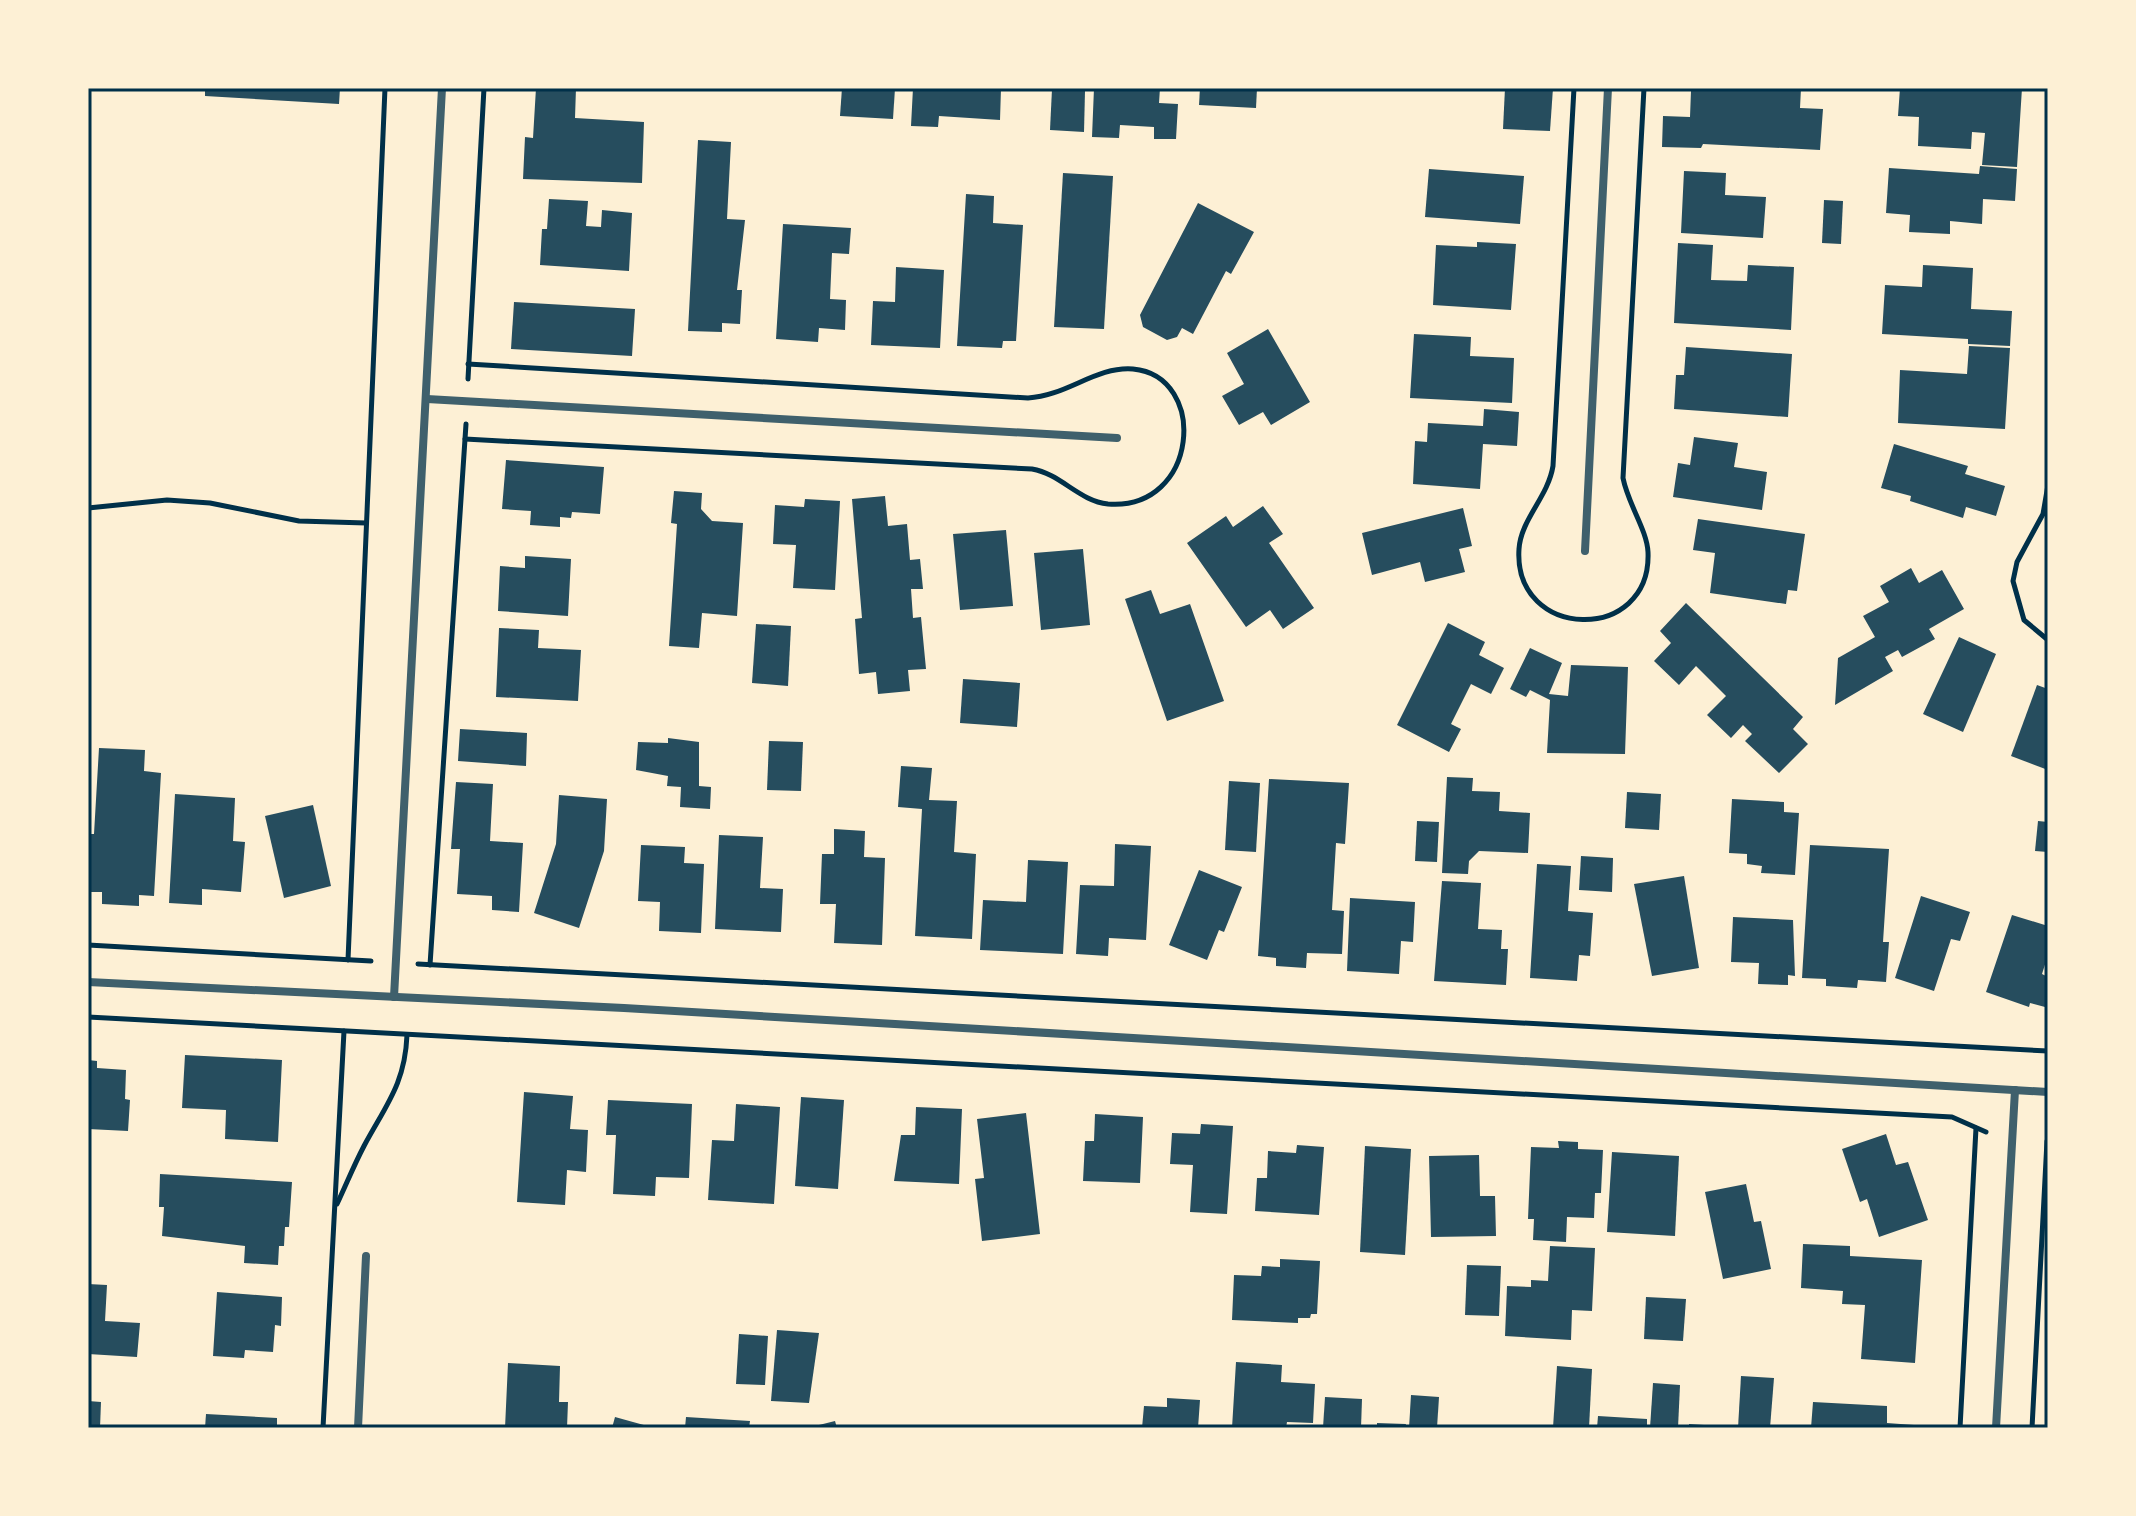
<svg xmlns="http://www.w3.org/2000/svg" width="2136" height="1516" viewBox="0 0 2136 1516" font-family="Karla,sans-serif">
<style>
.building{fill:#264d5e}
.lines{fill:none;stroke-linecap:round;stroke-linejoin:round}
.path{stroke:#003049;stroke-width:5}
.minor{stroke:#3f606c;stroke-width:8}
.neatline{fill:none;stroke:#003049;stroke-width:3}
</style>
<rect width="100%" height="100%" fill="#fdf0d5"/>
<g class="building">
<polygon points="205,88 340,88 339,104 205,96"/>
<polygon points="536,88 576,88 575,118 644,122 642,183 523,179 525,137 533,138"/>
<polygon points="842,88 895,88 893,119 840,116"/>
<polygon points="913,88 1001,88 1000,120 939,116 938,127 911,126"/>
<polygon points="1094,88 1160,88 1159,103 1178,104 1176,139 1154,139 1154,127 1120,125 1119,138 1092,137"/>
<polygon points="1200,88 1257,88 1256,108 1199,105"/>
<polygon points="1505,88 1553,88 1550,131 1503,129"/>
<polygon points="1695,88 1767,91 1767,88 1801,88 1800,108 1823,109 1820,150 1703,144 1701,148 1662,147 1663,116 1690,117 1691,91"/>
<polygon points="1900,88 2022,88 2017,167 1982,165 1985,133 1972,132 1971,149 1918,146 1919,117 1898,116"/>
<polygon points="1052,89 1085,91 1084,132 1050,130"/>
<polygon points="698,140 731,142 727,219 745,220 737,290 742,290 740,324 722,323 722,332 688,331"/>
<polygon points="1980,166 2017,169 2015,201 1983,199 1982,224 1950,221 1950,234 1909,232 1910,215 1886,213 1889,168 1979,174"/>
<polygon points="1429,169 1524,176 1520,224 1425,217"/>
<polygon points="1684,171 1726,173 1725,195 1766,197 1763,238 1681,233"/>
<polygon points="1063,173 1113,176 1104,329 1054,327"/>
<polygon points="966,194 994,196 993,223 1023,225 1016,341 1003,341 1002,348 957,346"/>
<polygon points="549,199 588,201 586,226 601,227 602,210 632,213 629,271 540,265 542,229 547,229"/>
<polygon points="1824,200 1843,201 1841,244 1822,243"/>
<polygon points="1198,203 1254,232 1231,274 1226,271 1193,334 1182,328 1177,337 1167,340 1143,327 1140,315"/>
<polygon points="783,224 851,228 849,254 832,253 830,299 846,300 845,330 819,328 818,342 776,339"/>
<polygon points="1477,242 1516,244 1511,310 1433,305 1436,245 1477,247"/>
<polygon points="1678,243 1713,245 1711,280 1747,281 1748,265 1794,267 1791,330 1674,323"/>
<polygon points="1923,265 1973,268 1971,309 2012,311 2010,346 1968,344 1968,339 1882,334 1885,285 1922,287"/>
<polygon points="896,267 944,270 940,348 871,345 873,301 895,302"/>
<polygon points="514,302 635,309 632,356 511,349"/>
<polygon points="1268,329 1310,402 1271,425 1263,412 1239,425 1222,396 1244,384 1227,353"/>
<polygon points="1414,334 1471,337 1470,356 1514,358 1512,403 1410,398"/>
<polygon points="1969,346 2010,348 2005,429 1898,423 1900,370 1967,374"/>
<polygon points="1686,347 1792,354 1788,417 1674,409 1676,375 1684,375"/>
<polygon points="1484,409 1519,412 1517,446 1483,444 1480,489 1413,484 1415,441 1427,442 1428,423 1483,426"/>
<polygon points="1694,437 1738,443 1734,467 1767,472 1762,510 1673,497 1678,463 1690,465"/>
<polygon points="1894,444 1968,466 1965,474 2005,486 1996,516 1966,507 1963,518 1910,501 1911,496 1881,488"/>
<polygon points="506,460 604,467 600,514 572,512 571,518 560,517 560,527 530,525 531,511 502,509"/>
<polygon points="674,491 702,493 701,509 712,521 743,523 737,616 702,613 699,648 669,646 677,524 671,523"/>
<polygon points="885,496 888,526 907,524 910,560 920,559 923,589 911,589 913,618 921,617 926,669 908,670 910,691 878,694 876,672 859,674 855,619 862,618 852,499"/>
<polygon points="805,499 840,501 835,590 793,588 796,545 773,544 775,505 804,507"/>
<polygon points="1263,506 1283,534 1269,543 1314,608 1283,629 1270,610 1246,627 1187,543 1226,516 1233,527"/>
<polygon points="1463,508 1472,546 1459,549 1465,572 1425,582 1420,562 1372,575 1362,533"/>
<polygon points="1698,519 1805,534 1797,591 1788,590 1786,604 1710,593 1715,553 1693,550"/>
<polygon points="1006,530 1013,606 960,610 953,534"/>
<polygon points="1083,549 1090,625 1041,630 1034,553"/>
<polygon points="525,556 571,559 568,616 498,611 500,566 525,568"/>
<polygon points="1911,568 1919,583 1942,570 1964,609 1929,629 1935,639 1902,657 1898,650 1885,657 1893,671 1835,705 1838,658 1875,637 1863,616 1889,602 1880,586"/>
<polygon points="1151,590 1160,614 1190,604 1224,701 1167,721 1125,599"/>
<polygon points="1686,603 1803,717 1793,729 1808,744 1779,773 1745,741 1752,734 1743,725 1731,738 1707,715 1726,696 1696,666 1679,685 1654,661 1671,643 1660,631"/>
<polygon points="1448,623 1485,642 1479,655 1504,668 1491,694 1471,684 1451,724 1461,729 1449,752 1397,725"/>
<polygon points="756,624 791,626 788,686 752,683"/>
<polygon points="499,628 539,630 538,648 581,650 578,701 496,697"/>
<polygon points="1959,637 1996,654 1963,732 1923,714"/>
<polygon points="1530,648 1562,663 1549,694 1568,696 1571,665 1628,667 1625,754 1547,753 1550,700 1530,690 1526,697 1510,689"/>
<polygon points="963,679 1020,683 1017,727 960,723"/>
<polygon points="2037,685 2048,689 2048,770 2011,756"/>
<polygon points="460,729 527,733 526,766 458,761"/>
<polygon points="668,738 699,742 699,786 711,787 710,809 680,807 681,787 667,786 668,776 636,770 638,742 668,743"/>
<polygon points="769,741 803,742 801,791 767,790"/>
<polygon points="99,748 145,750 144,771 161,773 154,896 139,895 139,906 102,904 102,892 88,892 88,834 94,834"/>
<polygon points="901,766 932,768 929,800 957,801 954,852 976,854 972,939 915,936 922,809 898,807"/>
<polygon points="1447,777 1473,778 1472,791 1500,792 1499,811 1530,813 1528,853 1479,851 1469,861 1468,874 1442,873"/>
<polygon points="1269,779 1349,783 1345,844 1336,843 1332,910 1344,911 1342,954 1307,953 1306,968 1276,966 1276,958 1258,956"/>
<polygon points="1229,781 1260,783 1256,852 1225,850"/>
<polygon points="456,782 493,784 490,841 523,843 519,912 492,910 492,896 457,894 460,849 451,849"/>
<polygon points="1627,792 1661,794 1659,830 1625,828"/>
<polygon points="175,794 235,798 233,841 245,842 241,892 202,889 202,905 169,903"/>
<polygon points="559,795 607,799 604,851 579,928 534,913 556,844"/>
<polygon points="1732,799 1784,802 1784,812 1799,813 1795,875 1761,873 1762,866 1747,864 1747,854 1729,853"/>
<polygon points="313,805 331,886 284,898 265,816"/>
<polygon points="1417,821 1439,822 1437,862 1415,861"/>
<polygon points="2038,821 2048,822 2048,852 2035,851"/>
<polygon points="834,829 865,831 864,857 885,858 882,945 834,943 836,904 820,904 822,854 834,854"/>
<polygon points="719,835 763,837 760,888 783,889 781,932 715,929"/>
<polygon points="1115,844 1151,846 1146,940 1109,938 1108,956 1076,954 1080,885 1114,886"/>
<polygon points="641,845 685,847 684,863 704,864 701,933 659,931 660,902 638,901"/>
<polygon points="1810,845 1889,849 1883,942 1889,942 1886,982 1858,980 1857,988 1826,986 1826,979 1802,978"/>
<polygon points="1581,856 1613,858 1612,892 1579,890"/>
<polygon points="1028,860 1068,862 1063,954 980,950 983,900 1026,902"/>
<polygon points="1537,864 1571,866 1568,911 1593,913 1590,956 1579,955 1577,981 1530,978"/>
<polygon points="1199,870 1242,887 1224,932 1219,930 1207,960 1169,945"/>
<polygon points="1684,876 1699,968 1652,976 1634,884"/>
<polygon points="1442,881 1481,883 1478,929 1502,930 1501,949 1508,949 1506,985 1434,981"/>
<polygon points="1921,896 1970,912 1960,941 1951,939 1934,991 1895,978"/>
<polygon points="1350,898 1415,902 1413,942 1401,941 1399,974 1347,971"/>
<polygon points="2012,915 2048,926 2048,955 2042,974 2048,977 2045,1007 2030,1003 2029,1007 1986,992"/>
<polygon points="1733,917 1793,920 1795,976 1788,975 1788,985 1758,984 1759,963 1731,962"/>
<polygon points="185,1055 282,1060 278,1142 225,1139 226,1110 182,1108"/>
<polygon points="88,1060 97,1061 97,1068 126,1070 125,1099 130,1100 128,1131 88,1129"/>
<polygon points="524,1092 573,1096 570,1129 588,1130 586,1172 567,1170 565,1205 517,1202"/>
<polygon points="801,1097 844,1100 838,1189 795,1186"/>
<polygon points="608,1100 692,1104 689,1178 656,1177 655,1196 613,1194 616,1135 606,1135"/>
<polygon points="736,1104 780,1107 774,1204 708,1200 712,1140 734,1141"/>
<polygon points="916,1107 962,1109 959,1184 894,1181 901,1135 915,1135"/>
<polygon points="1026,1113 1040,1234 982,1241 975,1179 984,1178 977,1119"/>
<polygon points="1095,1114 1143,1117 1140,1183 1083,1181 1085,1141 1094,1141"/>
<polygon points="1201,1124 1233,1126 1227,1214 1190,1212 1193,1165 1170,1164 1172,1133 1200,1134"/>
<polygon points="1886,1134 1896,1165 1908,1162 1928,1220 1879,1237 1867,1199 1860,1202 1842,1149"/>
<polygon points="1558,1141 1578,1142 1578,1149 1603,1150 1601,1193 1595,1193 1594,1218 1567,1217 1566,1242 1533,1240 1534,1219 1528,1219 1531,1147 1559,1148"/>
<polygon points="1297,1145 1324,1147 1319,1215 1255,1211 1257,1178 1267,1178 1268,1151 1296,1153"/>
<polygon points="1365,1146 1411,1149 1405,1255 1360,1252"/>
<polygon points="1612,1152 1679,1156 1675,1236 1607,1232"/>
<polygon points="1479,1155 1480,1196 1495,1196 1496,1236 1431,1237 1429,1156"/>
<polygon points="160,1174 292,1182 289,1227 285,1227 284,1246 279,1246 278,1265 244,1263 245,1246 162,1236 164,1207 159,1207"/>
<polygon points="1746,1184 1754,1222 1761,1221 1771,1269 1723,1279 1705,1192"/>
<polygon points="1803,1244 1850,1246 1850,1256 1922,1260 1915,1363 1861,1359 1865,1305 1842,1304 1843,1291 1801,1288"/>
<polygon points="1550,1246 1595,1248 1592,1311 1572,1310 1571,1340 1505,1336 1507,1286 1531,1287 1531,1280 1548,1281"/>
<polygon points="1280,1259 1320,1261 1317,1314 1311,1314 1310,1318 1298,1318 1298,1323 1232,1320 1234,1275 1261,1276 1262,1266 1280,1267"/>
<polygon points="1467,1265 1501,1266 1499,1316 1465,1315"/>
<polygon points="88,1284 107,1285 105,1321 140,1323 137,1357 88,1354"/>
<polygon points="217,1292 282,1297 281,1326 275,1325 273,1352 245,1350 244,1358 213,1356"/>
<polygon points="1646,1297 1686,1299 1683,1341 1644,1339"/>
<polygon points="777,1330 819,1333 809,1403 771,1401"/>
<polygon points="739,1334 768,1336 765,1385 736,1384"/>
<polygon points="1236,1362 1282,1365 1281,1382 1315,1384 1313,1423 1287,1422 1286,1428 1232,1428"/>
<polygon points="508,1363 560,1366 559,1402 568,1402 567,1428 505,1428"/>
<polygon points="1557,1366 1592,1369 1589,1428 1553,1428"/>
<polygon points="1741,1376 1774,1378 1770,1428 1738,1428"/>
<polygon points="1653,1383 1680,1385 1678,1428 1650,1428"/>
<polygon points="1411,1395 1439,1397 1437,1428 1409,1428"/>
<polygon points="1325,1397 1362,1399 1361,1428 1323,1428"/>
<polygon points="1167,1398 1200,1400 1198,1428 1142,1428 1144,1406 1167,1407"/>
<polygon points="88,1401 101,1402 100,1428 88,1428"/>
<polygon points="1813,1402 1887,1406 1887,1423 1914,1425 1914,1428 1811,1428"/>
<polygon points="206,1414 277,1418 277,1428 205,1428"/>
<polygon points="1598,1416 1647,1419 1647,1428 1597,1428"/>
<polygon points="615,1417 651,1427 651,1428 612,1428"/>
<polygon points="686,1417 750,1421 749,1428 685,1428"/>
<polygon points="835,1421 837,1428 811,1428 811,1427"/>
<polygon points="1377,1423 1406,1424 1405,1428 1377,1428"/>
<polygon points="1689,1424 1719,1426 1719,1428 1689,1428"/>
</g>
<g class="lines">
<g class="path">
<path d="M 1574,88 L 1553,466 C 1548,497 1521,519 1519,549 C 1513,641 1652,644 1648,552 C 1647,530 1628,504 1623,478 L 1644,88"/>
<polyline points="468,379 484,88"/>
<path d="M 465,439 L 1032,469 C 1061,474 1079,501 1108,504 C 1199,511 1209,376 1133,369 C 1096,366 1067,396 1028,398 L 468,364"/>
<polyline points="2048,485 2043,514 2017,562 2013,581 2024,620 2048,640"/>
<polyline points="88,508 167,500 210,503 299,521 366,523"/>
<polyline points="88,945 371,961"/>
<polyline points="348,960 385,88"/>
<polyline points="418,964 2048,1051"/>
<polyline points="430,965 466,424"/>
<polyline points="88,1017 1952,1117 1986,1132"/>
<path d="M 337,1204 C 346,1185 354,1165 364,1146 C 386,1105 405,1084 407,1035"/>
<polyline points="323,1428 344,1031"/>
<polyline points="1960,1428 1976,1128"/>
<polyline points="2032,1428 2047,1141"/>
</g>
<g class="minor">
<polyline points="427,399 1117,438"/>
<polyline points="1585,551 1608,88"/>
<polyline points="88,982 624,1008 2048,1092"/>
<polyline points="394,997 442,88"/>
<polyline points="358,1428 366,1256"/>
<polyline points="1996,1428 2015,1090"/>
</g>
</g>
<rect width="2136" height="1516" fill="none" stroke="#fdf0d5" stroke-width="180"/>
<rect x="90" y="90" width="1956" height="1336" class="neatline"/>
</svg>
